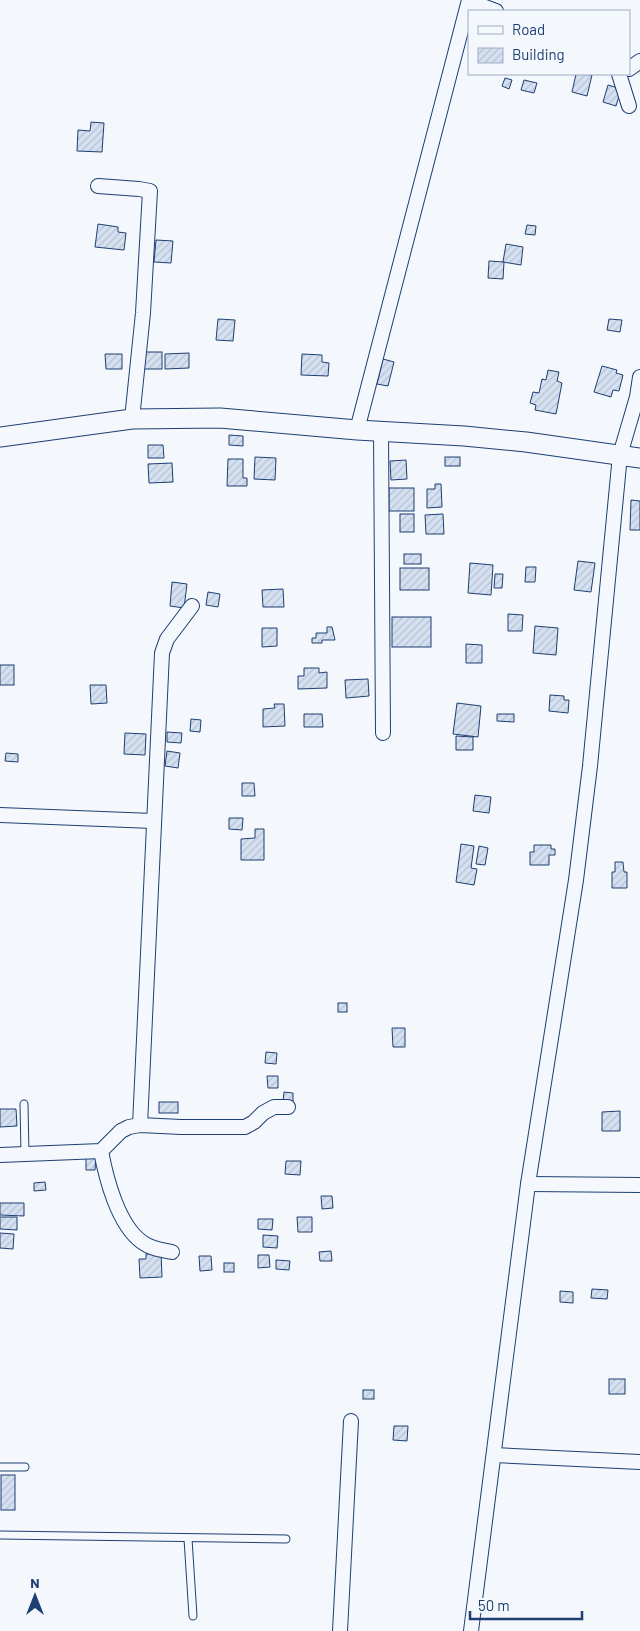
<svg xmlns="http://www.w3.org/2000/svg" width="640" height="1631" viewBox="0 0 640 1631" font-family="Barlow,sans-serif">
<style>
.building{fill:url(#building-hatch);stroke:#1d3f73}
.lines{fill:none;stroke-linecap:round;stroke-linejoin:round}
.lane-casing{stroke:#1d3f73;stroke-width:9}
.street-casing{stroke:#1d3f73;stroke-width:16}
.secondary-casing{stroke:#1d3f73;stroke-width:21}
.lane{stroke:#f4f7fb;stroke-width:7}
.street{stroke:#f4f7fb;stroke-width:14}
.secondary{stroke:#f4f7fb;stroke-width:19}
</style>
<defs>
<pattern id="building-hatch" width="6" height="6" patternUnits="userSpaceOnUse" patternTransform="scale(1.25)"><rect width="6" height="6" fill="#d5e0f0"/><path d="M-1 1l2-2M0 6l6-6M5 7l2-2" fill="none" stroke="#b6c1d1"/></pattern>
</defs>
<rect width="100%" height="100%" fill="#f4f7fb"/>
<g class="building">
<polygon points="576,74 592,75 587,96 572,92"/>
<polygon points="505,78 512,80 509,89 502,86"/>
<polygon points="524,80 537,83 534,93 521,90"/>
<polygon points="608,85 621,89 616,106 603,102"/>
<polygon points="91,122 104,123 102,152 77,151 78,130 90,131"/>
<polygon points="98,224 118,227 118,232 126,233 124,250 95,247"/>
<polygon points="527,225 536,226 535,235 525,234"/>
<polygon points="156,240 173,241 171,263 154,262"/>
<polygon points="506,244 523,247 521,265 503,262"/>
<polygon points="489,261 504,262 503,279 488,278"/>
<polygon points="218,319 235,320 233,341 216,340"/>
<polygon points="609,319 622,320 620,332 607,330"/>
<rect x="140" y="352" width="22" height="17"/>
<polygon points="189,353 189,368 165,369 165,354"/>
<polygon points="105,354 122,354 122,369 106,369"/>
<polygon points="302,354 322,355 322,362 329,363 328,376 301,375"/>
<polygon points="383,359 394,362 388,386 377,384"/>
<polygon points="602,366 617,370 616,373 623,375 619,391 613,390 611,397 594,392"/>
<polygon points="548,370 559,372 557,381 562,383 556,414 535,410 536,405 530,403 533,392 539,393 542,379 546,380"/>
<polygon points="229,435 243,436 243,446 229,445"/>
<polygon points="148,445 163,445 164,458 148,458"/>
<polygon points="255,457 276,458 275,480 254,479"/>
<rect x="445" y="457" width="15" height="9"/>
<polygon points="228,459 243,459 243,478 247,478 247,486 227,486"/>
<polygon points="406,460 407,479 391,480 390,461"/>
<polygon points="172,463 173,482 149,483 148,464"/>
<polygon points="435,484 441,484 442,507 427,508 427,489 435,489"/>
<rect x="389" y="488" width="25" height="23"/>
<polygon points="631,500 640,501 640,530 630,530"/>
<rect x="400" y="514" width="14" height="18"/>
<polygon points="443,514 444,534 426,534 425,515"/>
<rect x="404" y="554" width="17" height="10"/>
<polygon points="578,561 595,563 591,592 574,590"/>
<polygon points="470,563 493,565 491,595 468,593"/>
<polygon points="526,567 536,567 535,582 525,582"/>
<rect x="400" y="568" width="29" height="22"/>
<polygon points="495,574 503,574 502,588 494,588"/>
<polygon points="172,582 187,584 184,608 170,606"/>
<polygon points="283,589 284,607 263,607 262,590"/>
<polygon points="208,592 220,594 218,607 206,605"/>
<polygon points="508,614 523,615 522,631 508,631"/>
<rect x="392" y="617" width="39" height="30"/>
<polygon points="535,626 558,628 556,655 533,653"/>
<polygon points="327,627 332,627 335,640 322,640 322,643 312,643 312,638 316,638 316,633 327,633"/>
<polygon points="262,628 277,628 277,646 262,647"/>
<polygon points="466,644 482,645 482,663 466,663"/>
<rect x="0" y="665" width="14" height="20"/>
<polygon points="304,668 319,668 319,673 327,672 327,688 298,689 298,676 304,676"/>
<polygon points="368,679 369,696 346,698 345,680"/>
<polygon points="90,685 106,685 107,703 91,704"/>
<polygon points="550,695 564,696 564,700 569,700 568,713 549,711"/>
<polygon points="457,703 481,706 478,737 453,734"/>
<polygon points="274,704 284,704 285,726 263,727 263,709 275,708"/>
<polygon points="304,714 322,714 323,727 304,727"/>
<polygon points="497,714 514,714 514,722 497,721"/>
<polygon points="191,719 201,720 200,732 190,731"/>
<polygon points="167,732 182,733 181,743 167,742"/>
<polygon points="125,733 146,734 145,755 124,754"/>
<polygon points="456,736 473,737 473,750 456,750"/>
<polygon points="167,751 180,753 178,768 165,766"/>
<polygon points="6,753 18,754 18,762 5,761"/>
<polygon points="242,783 254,783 255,796 242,796"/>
<polygon points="475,795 491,797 489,813 473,811"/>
<polygon points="229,818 243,818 242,830 229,829"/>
<polygon points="255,829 264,829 264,860 241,860 241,839 255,838"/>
<polygon points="461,844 474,846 471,868 477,869 474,885 456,882"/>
<polygon points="534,845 551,845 551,849 555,849 555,855 549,855 549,865 530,865 530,852 534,852"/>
<polygon points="479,846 488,848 485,865 476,864"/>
<polygon points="615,862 623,862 624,872 627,872 627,888 612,888 612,872 615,872"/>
<rect x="338" y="1003" width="9" height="9"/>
<polygon points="392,1028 405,1028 405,1047 393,1047"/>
<polygon points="266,1052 277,1053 276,1064 265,1063"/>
<polygon points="267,1076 278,1076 278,1088 268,1088"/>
<polygon points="284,1092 293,1093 293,1103 283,1102"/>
<rect x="159" y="1102" width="19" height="11"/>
<polygon points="0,1109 16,1109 17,1126 0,1127"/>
<polygon points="620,1111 620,1131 602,1131 602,1112"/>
<polygon points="86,1156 96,1156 95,1170 86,1170"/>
<polygon points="286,1161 301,1161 300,1175 285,1174"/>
<polygon points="45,1182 46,1190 34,1191 34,1183"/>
<polygon points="321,1196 332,1196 333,1208 322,1209"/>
<polygon points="0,1203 24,1203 24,1216 0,1215"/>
<polygon points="0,1217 17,1217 17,1230 0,1229"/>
<polygon points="297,1217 312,1217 312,1232 298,1232"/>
<polygon points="258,1219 273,1219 272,1230 258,1229"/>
<polygon points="0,1233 14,1234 13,1249 0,1248"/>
<polygon points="263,1235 278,1236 277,1248 263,1247"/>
<polygon points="331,1251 332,1261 320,1261 319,1252"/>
<polygon points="161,1253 162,1277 140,1278 139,1259 146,1259 146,1254"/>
<polygon points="258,1255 269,1255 270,1267 258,1268"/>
<polygon points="199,1256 211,1256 212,1270 200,1271"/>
<polygon points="276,1260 290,1261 289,1270 276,1269"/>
<rect x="224" y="1263" width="10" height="9"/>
<polygon points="592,1289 608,1290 607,1299 591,1298"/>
<polygon points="560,1291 573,1292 573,1303 560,1302"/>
<rect x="609" y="1379" width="16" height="15"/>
<rect x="363" y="1390" width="11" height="9"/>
<polygon points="394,1426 408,1426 407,1441 393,1440"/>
<rect x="1" y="1475" width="14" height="35"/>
</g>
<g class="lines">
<defs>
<g id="lane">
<polyline points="24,1104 25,1154"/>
<polyline points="0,1467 25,1467"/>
<polyline points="0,1535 286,1539"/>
<polyline points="188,1539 193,1616"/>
</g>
<g id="street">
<polyline points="469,1 496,11"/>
<polyline points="629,69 640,61"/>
<polyline points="619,74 629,106"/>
<polyline points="98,186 139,189 150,191 143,313 132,419"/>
<polyline points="357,430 469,0"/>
<polyline points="381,431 383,733"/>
<polyline points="0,815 153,821"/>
<polyline points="140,1125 162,653 167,639 192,606"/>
<path d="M 101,1151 C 106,1178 118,1225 142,1242 C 151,1249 162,1250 172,1252"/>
<polyline points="0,1155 101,1151 121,1131 129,1127 140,1125 181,1127 245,1127 254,1122 263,1113 274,1107 288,1107"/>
<polyline points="528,1184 640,1185"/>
<polyline points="494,1455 640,1462"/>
<polyline points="340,1631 351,1421"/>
<polyline points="471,1631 528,1184 576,880 590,766 620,455 637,397 640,377"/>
</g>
<polyline id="secondary" points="0,437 132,419 220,418 357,430 464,436 526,442 640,458"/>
</defs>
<use href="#lane" class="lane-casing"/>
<use href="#street" class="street-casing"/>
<use href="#secondary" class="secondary-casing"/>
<use href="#lane" class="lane"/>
<use href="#street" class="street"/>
<use href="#secondary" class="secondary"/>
</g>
<rect x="468" y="10" width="162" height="65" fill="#f4f7fb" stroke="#9eadc5"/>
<rect x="478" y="26" width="25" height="8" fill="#f4f7fb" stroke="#9eadc5"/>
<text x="512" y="35" font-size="15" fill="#1d3f73">Road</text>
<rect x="478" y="48" width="25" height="15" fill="url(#building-hatch)" stroke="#9eadc5"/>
<text x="512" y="60" font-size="15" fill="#1d3f73">Building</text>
<g transform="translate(35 1596)" stroke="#f4f7fb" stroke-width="4" paint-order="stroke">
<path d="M0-4L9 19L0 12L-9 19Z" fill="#1d3f73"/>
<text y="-8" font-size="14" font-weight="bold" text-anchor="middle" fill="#1d3f73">N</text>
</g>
<path d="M470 1611v8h112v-8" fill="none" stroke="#1d3f73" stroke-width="2.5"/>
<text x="478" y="1611" font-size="15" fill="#1d3f73" stroke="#f4f7fb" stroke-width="4" paint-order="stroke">50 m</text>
</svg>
